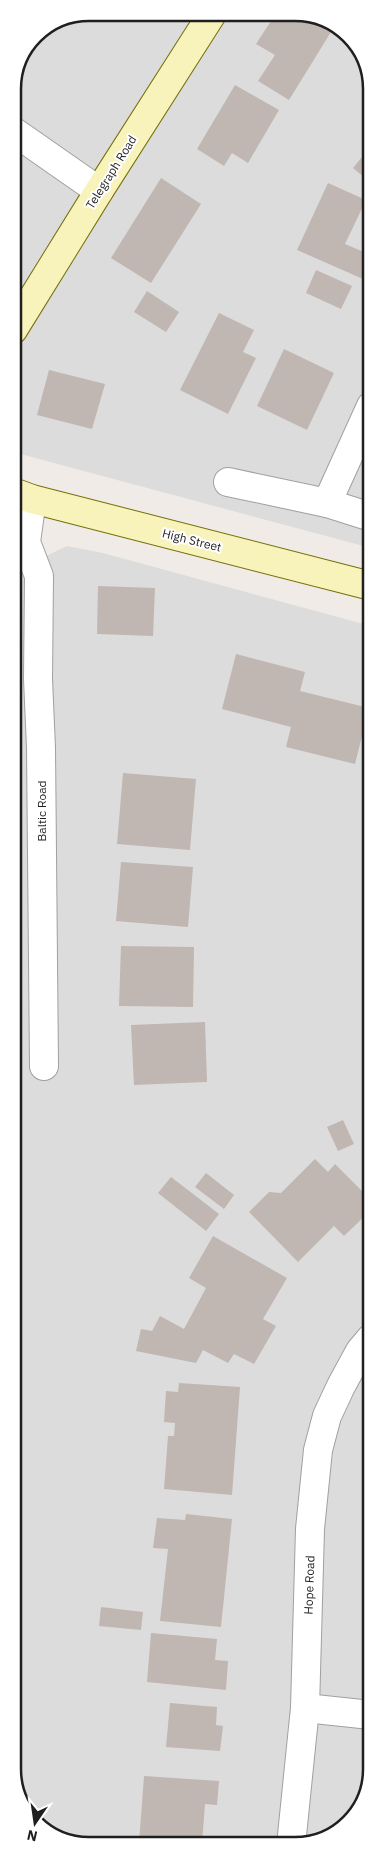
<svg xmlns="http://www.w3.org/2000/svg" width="384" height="1858" viewBox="0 0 384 1858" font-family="'IBM Plex Sans',sans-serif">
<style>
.residential{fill:#dddcdc}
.building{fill:#c0b6b2}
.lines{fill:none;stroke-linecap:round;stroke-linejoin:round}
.street-casing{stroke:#a0a0a0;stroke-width:30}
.secondary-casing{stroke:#747008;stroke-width:30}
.street{stroke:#fff;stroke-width:28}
.secondary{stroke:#f8f2bb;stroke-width:28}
.labels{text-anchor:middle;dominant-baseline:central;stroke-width:4;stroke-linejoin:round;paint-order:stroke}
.street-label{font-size:12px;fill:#1f1f1f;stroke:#fff}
.rim{fill:none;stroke:#1f1f1f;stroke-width:2.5}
</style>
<rect width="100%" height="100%" fill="#f0ebe6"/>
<g class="residential">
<polygon points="90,13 314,15 353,39 371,80 371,548 13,452 13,85 35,35"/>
<polygon points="67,546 103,553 371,626 371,1773 349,1823 304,1845 74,1844 32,1819 13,1778 13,562 27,565"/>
</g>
<g class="building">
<polygon points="275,15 314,15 334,27 289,100 258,81 275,55 256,44"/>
<polygon points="235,85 279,110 248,163 232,153 224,166 197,149"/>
<polygon points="371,146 371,183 353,168"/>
<polygon points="161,178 201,204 151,283 111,258"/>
<polygon points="328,183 366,200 345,244 371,255 371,261 363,279 297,250"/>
<polygon points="316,270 352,286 341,309 306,293"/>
<polygon points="147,291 179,312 166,332 134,312"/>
<polygon points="219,313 254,330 243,352 256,358 228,414 180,390"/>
<polygon points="284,349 334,373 307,430 257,406"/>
<polygon points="49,370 105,384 92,429 37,415"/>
<polygon points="98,586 155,588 153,636 97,634"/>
<polygon points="236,654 305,672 300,691 369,708 355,764 286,747 291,727 222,709"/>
<polygon points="123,773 196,779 190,850 117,844"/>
<polygon points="121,862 193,867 188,927 116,921"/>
<polygon points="121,946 194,947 193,1007 119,1006"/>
<polygon points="205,1022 207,1082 134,1085 131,1025"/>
<polygon points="343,1120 354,1144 338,1151 327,1127"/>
<polygon points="315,1159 328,1172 335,1164 371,1200 371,1210 344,1236 334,1226 298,1262 249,1212 269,1192 281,1193"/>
<polygon points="206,1173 234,1195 224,1209 195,1187"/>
<polygon points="171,1177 219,1214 206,1231 158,1193"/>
<polygon points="213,1236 287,1278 263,1319 276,1326 254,1364 234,1354 228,1363 203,1350 196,1363 136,1351 141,1329 152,1331 160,1316 184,1329 206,1288 189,1278"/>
<polygon points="179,1383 240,1387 232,1495 164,1489 168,1436 174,1436 175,1423 164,1422 166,1391 178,1392"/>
<polygon points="186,1514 232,1519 221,1627 160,1621 168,1549 153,1548 157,1518 185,1520"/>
<polygon points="101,1607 143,1612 141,1630 99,1626"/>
<polygon points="151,1633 217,1639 215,1660 228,1661 226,1690 147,1682"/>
<polygon points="170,1703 217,1707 216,1725 223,1726 220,1751 166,1747"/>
<polygon points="144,1776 219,1781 217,1805 205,1804 202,1844 139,1843"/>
</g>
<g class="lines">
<defs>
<g id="street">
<polyline points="13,131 99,191"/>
<polyline points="371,406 327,503 371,517"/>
<polyline points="228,482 327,503"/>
<polyline points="32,499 26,542 39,576 38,679 41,748 44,1066"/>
<polyline points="305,1708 371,1715"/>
<polyline points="291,1845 305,1708 310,1529 318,1450 327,1416 341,1386 360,1351 371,1338"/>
</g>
<g id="secondary">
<polyline points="13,330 99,191 212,14"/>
<polyline points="13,492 32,499 371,586"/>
</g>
</defs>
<use href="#street" class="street-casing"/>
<use href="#secondary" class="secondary-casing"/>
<use href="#street" class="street"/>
<use href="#secondary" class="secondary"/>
</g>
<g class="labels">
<g class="street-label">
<text transform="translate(111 172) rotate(-58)">Telegraph Road</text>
<text transform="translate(192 540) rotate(14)">High Street</text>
<text transform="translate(41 811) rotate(-90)">Baltic Road</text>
<text transform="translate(309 1585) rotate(-88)">Hope Road</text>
</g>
</g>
<path d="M0 0H384V1858H0ZM89 21H295A68 68 0 0 1 363 89V1769A68 68 0 0 1 295 1837H89A68 68 0 0 1 21 1769V89A68 68 0 0 1 89 21Z" fill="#fff" fill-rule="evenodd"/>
<path class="rim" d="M89 21H295A68 68 0 0 1 363 89V1769A68 68 0 0 1 295 1837H89A68 68 0 0 1 21 1769V89A68 68 0 0 1 89 21Z"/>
<g transform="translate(35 1823) rotate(193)" stroke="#ffffff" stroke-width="4" paint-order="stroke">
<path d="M0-4L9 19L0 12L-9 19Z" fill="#1f1f1f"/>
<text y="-8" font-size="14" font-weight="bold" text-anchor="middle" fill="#1f1f1f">N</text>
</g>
</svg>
